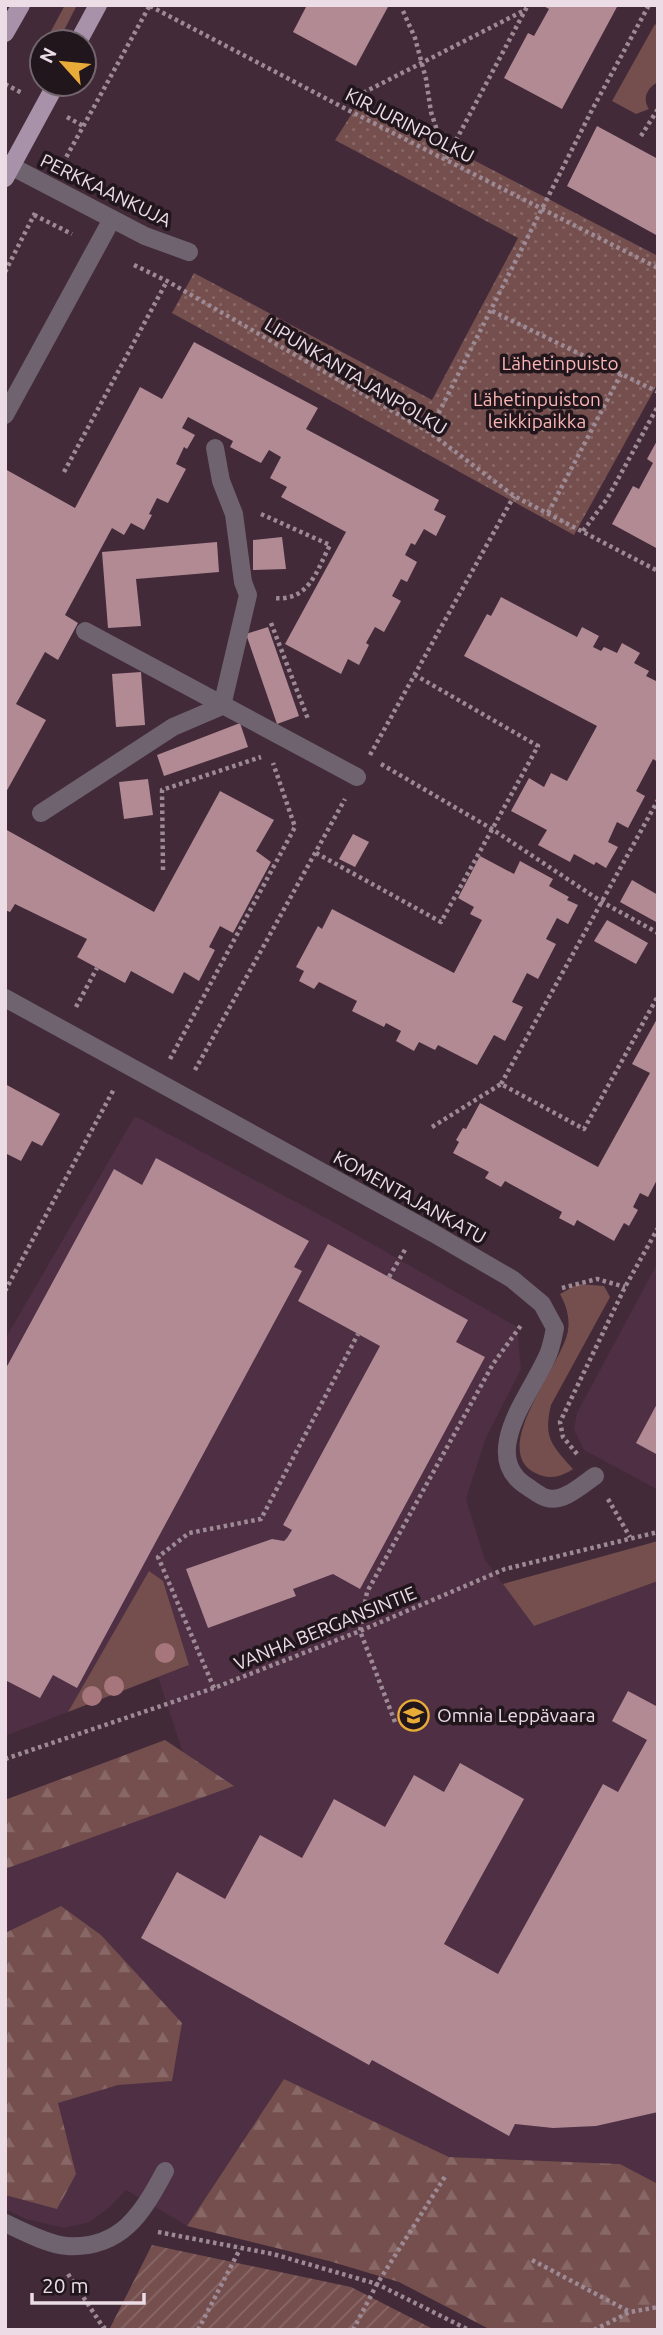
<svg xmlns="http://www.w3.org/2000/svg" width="663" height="2335" viewBox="0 0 663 2335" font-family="Ubuntu,sans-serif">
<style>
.built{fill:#4e2f43}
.grass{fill:#744f4e}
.forest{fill:url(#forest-firs)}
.park{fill:url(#park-dots)}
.garden{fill:url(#garden-furrows)}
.building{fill:#b18a94}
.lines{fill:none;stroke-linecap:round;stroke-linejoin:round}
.path{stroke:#9d8a95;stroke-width:4.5;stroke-dasharray:3.5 3.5;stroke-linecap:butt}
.minor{stroke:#6e636f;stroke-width:18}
.major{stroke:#a792aa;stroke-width:18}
.tree{fill:#a7767d}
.labels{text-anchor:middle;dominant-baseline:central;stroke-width:7;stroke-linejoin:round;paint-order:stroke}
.street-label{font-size:19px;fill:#ecdce5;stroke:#22161d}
.park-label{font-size:19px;fill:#fab5b4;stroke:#22161d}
.poi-label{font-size:19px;fill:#ecdce5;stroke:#22161d;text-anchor:start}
</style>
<defs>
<pattern id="forest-firs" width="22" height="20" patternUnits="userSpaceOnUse" patternTransform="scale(1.75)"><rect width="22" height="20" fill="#744f4e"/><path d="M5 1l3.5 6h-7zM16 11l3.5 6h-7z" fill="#886867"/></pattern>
<pattern id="park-dots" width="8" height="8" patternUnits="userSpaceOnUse" patternTransform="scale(1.75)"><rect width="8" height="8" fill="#744f4e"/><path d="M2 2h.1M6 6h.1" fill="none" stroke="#886867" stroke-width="1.8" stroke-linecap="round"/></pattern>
<pattern id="garden-furrows" width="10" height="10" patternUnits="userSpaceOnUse" patternTransform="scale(1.75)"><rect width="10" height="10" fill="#744f4e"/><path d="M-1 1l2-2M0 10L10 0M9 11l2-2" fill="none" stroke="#886867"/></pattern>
</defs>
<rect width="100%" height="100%" fill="#422a39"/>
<g class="built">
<polygon points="135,1116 339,1225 517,1327 521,1369 485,1440 466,1499 485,1560 534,1626 658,1581 658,2184 620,2164 449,2157 284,2079 187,2226 126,2190 110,2207 90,2222 64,2228 26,2219 5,2209 5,1869 233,1786 183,1753 158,1677 188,1666 149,1572 68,1712 5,1736 5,1339"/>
<polygon points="658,1262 658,1490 584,1450 574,1429 577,1413"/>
</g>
<g class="grass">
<polygon points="65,5 77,5 58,42 45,42"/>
<path d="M 655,24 L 658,27 L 658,82 C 647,88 642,98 649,109 L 636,114 L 612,101 Z"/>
<path d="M 578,1284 L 604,1286 L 610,1297 L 551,1405 C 543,1438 552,1445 573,1469 C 564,1475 554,1479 543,1476 C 480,1458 564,1364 568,1330 C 570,1317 566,1305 560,1294 Z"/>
<polygon points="658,1541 658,1581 534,1626 503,1584"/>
<polygon points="149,1571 163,1581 189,1665 68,1712"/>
</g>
<g class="forest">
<polygon points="165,1740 234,1786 5,1869 5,1800"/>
<polygon points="61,1906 101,1935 182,2023 172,2081 118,2085 58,2103 76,2174 57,2209 5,2195 5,1933"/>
<polygon points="284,2079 449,2157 620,2164 658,2184 658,2330 491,2330 399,2282 329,2261 187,2226"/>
</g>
<polygon class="park" points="360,101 658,256 658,383 574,535 172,313 194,273 432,400 518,238 335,140"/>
<polygon class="garden" points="152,2245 351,2287 435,2330 109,2330"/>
<g class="building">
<polygon points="307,5 389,5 356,66 293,32"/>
<polygon points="542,5 618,5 562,109 504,78 528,33 534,36 549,9"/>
<polygon points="597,126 658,159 658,236 567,186"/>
<polygon points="194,342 318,408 306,429 439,500 434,510 446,516 436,536 424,529 415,545 411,543 405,555 417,562 407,582 401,579 392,596 401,601 384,632 375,627 366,643 369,645 359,665 348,659 341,674 285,644 346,532 281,497 287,487 270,478 281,457 269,450 261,463 230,447 233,441 188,417 182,428 195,435 187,449 184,447 176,464 186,469 168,503 157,498 149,514 152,515 144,530 131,523 124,535 112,528 65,615 78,623 58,660 45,652 16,704 46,720 5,794 5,469 75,508 140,387 162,399"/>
<polygon points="658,439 658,549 612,524 633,486 639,489 653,463 647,459"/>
<polygon points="282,537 286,569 253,570 253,540"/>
<polygon points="217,542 219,572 136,579 141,626 108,628 102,552"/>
<polygon points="501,597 577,637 582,627 599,636 593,647 601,651 604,647 617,653 622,643 640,653 634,663 649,671 646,676 658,682 658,762 653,759 636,791 645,796 628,828 617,822 608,842 618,847 606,868 596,862 594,865 574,854 570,862 538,845 547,830 511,811 529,778 544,787 551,773 567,781 597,726 464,656 487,614 491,616"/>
<polygon points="268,627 299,716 277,724 246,634"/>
<polygon points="141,672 145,725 116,727 112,674"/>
<polygon points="240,723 248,747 164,776 157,755"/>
<polygon points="148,779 153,815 124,819 119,782"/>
<polygon points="220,791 274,820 256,851 271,862 233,933 220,926 209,947 215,950 199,981 184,972 173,994 131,971 125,983 77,957 87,939 15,904 10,912 5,910 5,829 154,912"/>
<polygon points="353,834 369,842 355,867 339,859"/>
<polygon points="480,856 514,874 520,861 553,879 549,886 569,897 567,900 578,905 568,924 557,918 546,939 556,944 538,979 527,973 512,1002 523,1007 505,1041 494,1035 477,1065 438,1045 435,1050 419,1042 414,1051 396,1041 401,1031 386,1023 384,1027 352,1011 357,1001 319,982 314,989 299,981 304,971 296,967 318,926 322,929 332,909 454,973 482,920 470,914 474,907 458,898"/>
<polygon points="632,880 658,895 658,923 620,902"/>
<polygon points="607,920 648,943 636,964 594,941"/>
<polygon points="658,1017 658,1178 648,1197 640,1193 633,1207 638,1210 629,1226 624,1223 614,1241 577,1220 574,1226 559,1218 562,1212 505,1181 501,1187 485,1178 489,1172 453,1153 459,1142 456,1140 463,1128 466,1129 480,1103 598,1167 650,1073 632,1064"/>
<polygon points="5,1084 60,1114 42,1146 32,1141 21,1161 5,1153"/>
<polygon points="156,1158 309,1241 294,1267 302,1271 77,1688 53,1675 40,1698 5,1680 5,1370 114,1169 142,1185"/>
<polygon points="328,1244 468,1320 456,1342 485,1357 360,1589 333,1574 293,1589 296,1596 208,1628 186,1569 272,1539 284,1541 287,1538 292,1530 283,1525 380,1346 298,1301"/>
<polygon points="658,1402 658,1455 636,1443"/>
<polygon points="628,1691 658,1707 658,2112 596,2126 553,2128 515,2124 509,2136 372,2060 369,2065 141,1938 177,1872 225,1899 260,1835 302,1858 334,1799 385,1827 414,1775 444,1792 460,1763 524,1799 444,1944 498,1974 603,1784 618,1792 647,1740 612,1721"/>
</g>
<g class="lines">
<g class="path">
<polyline points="150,6 348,110 658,268"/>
<polyline points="403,11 415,38 426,79 431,112 446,158"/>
<polyline points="5,84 22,93"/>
<polyline points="357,96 525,10"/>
<polyline points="67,117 85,127"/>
<polyline points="641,136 658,109"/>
<polyline points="446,159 528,5"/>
<polyline points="63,163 150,5"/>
<polyline points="34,215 72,234"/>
<polyline points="134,265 167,281 429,432 514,496 658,571"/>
<polyline points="5,272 35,213"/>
<polyline points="492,311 658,392"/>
<polyline points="429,432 593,108 649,5"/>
<polyline points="64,472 167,281"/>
<polyline points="548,513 621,374"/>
<path d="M 261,514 L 330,545 C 316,572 309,602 273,598"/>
<polyline points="583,531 607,499 658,406"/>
<polyline points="271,623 308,719"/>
<polyline points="370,755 514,496"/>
<polyline points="381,764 492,829 602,902 658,933"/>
<polyline points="316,853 441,922 538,746 415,675"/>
<polyline points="163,870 162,790 261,757"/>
<polyline points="76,1007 97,968"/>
<polyline points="170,1059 295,827 273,763"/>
<polyline points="195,1070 345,799"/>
<polyline points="501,1084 658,800"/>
<polyline points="432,1127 501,1084 584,1129 658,996"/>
<polyline points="389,1277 406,1248"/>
<polyline points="562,1288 597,1279 625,1287"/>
<polyline points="5,1291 114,1089"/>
<polyline points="577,1454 563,1437 560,1422 625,1287 658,1228"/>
<polyline points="608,1499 630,1537"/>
<polyline points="214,1688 158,1557 189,1533 261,1519 358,1334"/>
<polyline points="395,1722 360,1631 367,1592 493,1364 522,1324"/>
<polyline points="5,1759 214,1688 360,1631 505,1569 658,1532"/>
<polyline points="158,2232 273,2254 377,2284 469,2330"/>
<polyline points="532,2260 630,2312"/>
<polyline points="68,2274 103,2327 108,2330"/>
<polyline points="198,2330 240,2249"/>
<polyline points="353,2330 377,2284 446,2175"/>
<polyline points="594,2330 630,2312 658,2307"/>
</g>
<g class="minor">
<polyline points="5,163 145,236 189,252"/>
<polyline points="5,415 112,219"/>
<polyline points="85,631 357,777"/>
<polyline points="41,813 173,727 222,706 248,595 243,582 234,514 221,481 215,448"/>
<path d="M 5,998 L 433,1233 L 512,1279 L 542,1304 L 555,1328 C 553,1338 551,1350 546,1359 C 530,1395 478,1457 528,1487 C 534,1491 541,1497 547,1498 C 563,1503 583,1484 595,1476"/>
<path d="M 5,2223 C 22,2231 49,2245 67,2246 C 121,2249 142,2214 165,2171"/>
</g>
<g class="major">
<polyline points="5,33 21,5"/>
<polyline points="78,42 98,5"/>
<polyline points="5,178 56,84"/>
</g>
</g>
<g class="tree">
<circle cx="165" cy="1653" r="10"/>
<circle cx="114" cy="1686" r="10"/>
<circle cx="92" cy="1696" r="10"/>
</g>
<defs>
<symbol id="school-ring" viewBox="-11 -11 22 22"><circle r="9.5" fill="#22161d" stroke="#e9ab37" stroke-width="1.5"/><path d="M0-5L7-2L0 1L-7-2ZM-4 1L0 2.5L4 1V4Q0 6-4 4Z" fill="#e9ab37"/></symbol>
</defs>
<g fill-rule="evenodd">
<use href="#school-ring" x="396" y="1698" width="35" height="35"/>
</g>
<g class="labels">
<g class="street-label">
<text transform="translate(410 125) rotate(27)">KIRJURINPOLKU</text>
<text transform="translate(106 190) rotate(26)">PERKKAANKUJA</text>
<text transform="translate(356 376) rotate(31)">LIPUNKANTAJANPOLKU</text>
<text transform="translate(410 1197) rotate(29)">KOMENTAJANKATU</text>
<text transform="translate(325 1628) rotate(-22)">VANHA BERGANSINTIE</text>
</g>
<g class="park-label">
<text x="560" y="363">Lähetinpuisto</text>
<text x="537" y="399">Lähetinpuiston<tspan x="537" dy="22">leikkipaikka</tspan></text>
</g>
<g class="poi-label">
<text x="437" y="1715">Omnia Leppävaara</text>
</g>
</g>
<rect width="663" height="2335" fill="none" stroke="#ecdce5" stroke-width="14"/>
<g transform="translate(63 63) rotate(297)"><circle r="33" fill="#22161d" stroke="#73656d" stroke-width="2"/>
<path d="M0-5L12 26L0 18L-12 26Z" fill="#e9ab37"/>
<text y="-10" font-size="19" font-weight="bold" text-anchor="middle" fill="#ecdce5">N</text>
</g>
<path d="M32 2293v10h112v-10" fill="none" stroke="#ecdce5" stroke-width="3.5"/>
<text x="42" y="2293" font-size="21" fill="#ecdce5" stroke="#22161d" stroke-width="5" paint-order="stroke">20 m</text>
</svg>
